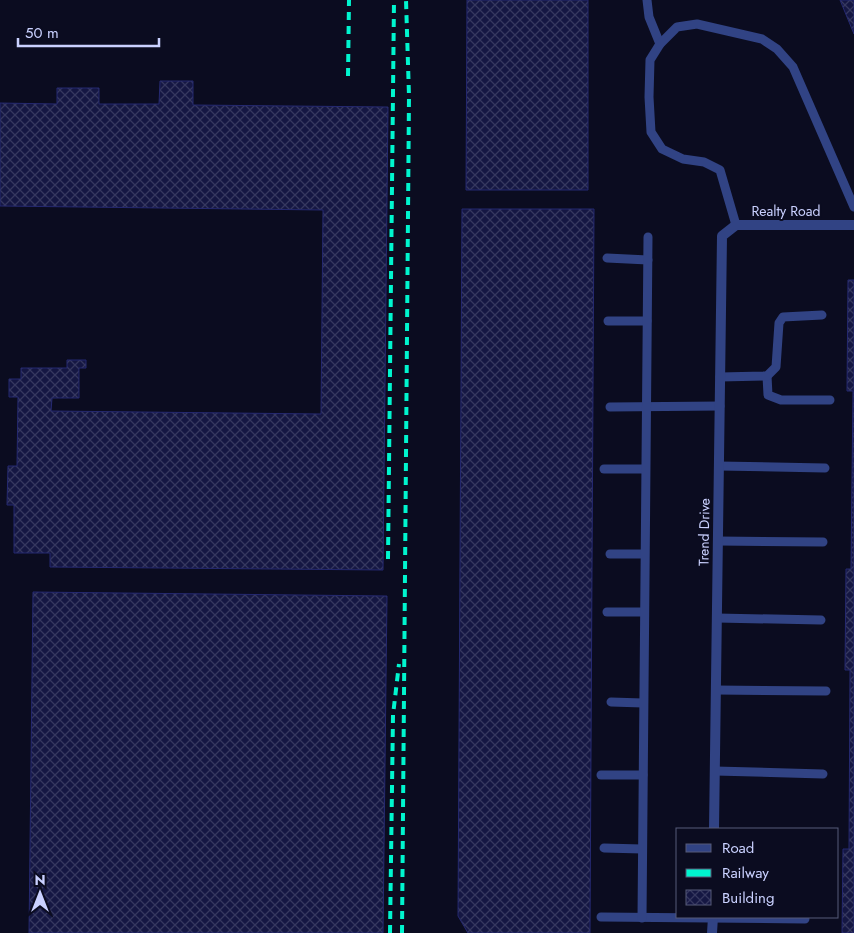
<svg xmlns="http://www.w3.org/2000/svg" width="854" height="933" viewBox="0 0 854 933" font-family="Jost,sans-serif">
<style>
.building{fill:url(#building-cross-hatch);stroke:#252971}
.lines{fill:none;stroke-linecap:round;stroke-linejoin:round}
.service{stroke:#314384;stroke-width:9}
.minor{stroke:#314384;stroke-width:10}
.rail{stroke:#00f5cf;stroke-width:4;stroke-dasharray:8 6;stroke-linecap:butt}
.labels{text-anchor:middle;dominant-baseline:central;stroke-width:4;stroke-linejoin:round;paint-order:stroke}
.street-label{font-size:14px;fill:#cad1ff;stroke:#0b0c20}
</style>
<defs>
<pattern id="building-cross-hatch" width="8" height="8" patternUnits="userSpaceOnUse" patternTransform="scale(1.25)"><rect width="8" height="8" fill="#151743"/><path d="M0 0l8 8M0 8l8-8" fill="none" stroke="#36385f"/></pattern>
</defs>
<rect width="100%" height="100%" fill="#0b0c20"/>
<g class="building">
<polygon points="467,0 588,0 588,190 466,190"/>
<polygon points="840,0 854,0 854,34"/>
<polygon points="160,81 193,81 193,105 388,107 383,570 50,567 50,553 14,553 14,505 7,505 8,466 17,466 18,397 9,397 9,379 21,379 21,368 67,368 67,360 86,360 86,368 79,368 79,398 52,398 51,411 321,414 323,210 0,206 0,103 57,104 57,88 99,88 99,104 159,104"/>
<polygon points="462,209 594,209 590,933 468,933 458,916"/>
<polygon points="848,280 854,280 854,933 842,933 843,849 849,849 850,670 845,670 846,569 851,569 853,391 847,391"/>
<polygon points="33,592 387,596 383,933 29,933"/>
</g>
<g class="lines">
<g class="service">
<polyline points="647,0 649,17 660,44"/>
<polyline points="736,225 720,170 704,162 683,159 662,149 651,132 649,97 650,60 660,44 677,27 697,24 762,39 777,49 793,67 854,207"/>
<polyline points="607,258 648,260"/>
<polyline points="608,321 647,321"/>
<polyline points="767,376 768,395 781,400 830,400"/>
<polyline points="720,377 767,376 776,367 779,323 783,317 822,315"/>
<polyline points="610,407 720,406"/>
<polyline points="719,466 825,468"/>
<polyline points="604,469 645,469"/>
<polyline points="718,541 823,542"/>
<polyline points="610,554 644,554"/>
<polyline points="607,612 644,612"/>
<polyline points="717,618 821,620"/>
<polyline points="716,690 826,691"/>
<polyline points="611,702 643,703"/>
<polyline points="715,771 823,774"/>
<polyline points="601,775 643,775"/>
<polyline points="604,848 642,849"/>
<polyline points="601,917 805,919"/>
<polyline points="642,918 648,237"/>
</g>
<g class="minor">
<polyline points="714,829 722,236 736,225 854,225"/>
<polyline points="712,933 713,917"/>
</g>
<g class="rail">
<polyline points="348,76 349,0"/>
<polyline points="388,559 394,0"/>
<polyline points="390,933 393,715 399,664"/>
<polyline points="402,933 409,96 406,0"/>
</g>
</g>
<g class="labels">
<g class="street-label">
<text x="786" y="211">Realty Road</text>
<text transform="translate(704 532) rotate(-89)">Trend Drive</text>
</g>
</g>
<rect x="676" y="828" width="162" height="90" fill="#0b0c20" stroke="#575b79"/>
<rect x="686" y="844" width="25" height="8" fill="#314384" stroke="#575b79"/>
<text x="722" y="853" font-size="15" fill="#cad1ff">Road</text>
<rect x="686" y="869" width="25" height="8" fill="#00f5cf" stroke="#575b79"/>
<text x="722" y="878" font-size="15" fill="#cad1ff">Railway</text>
<rect x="686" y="890" width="25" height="15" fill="url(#building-cross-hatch)" stroke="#575b79"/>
<text x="722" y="903" font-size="15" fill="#cad1ff">Building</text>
<g transform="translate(40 893)" stroke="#0b0c20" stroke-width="4" paint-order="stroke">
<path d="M0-4L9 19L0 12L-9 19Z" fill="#cad1ff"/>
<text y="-8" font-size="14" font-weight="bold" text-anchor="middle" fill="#cad1ff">N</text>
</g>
<path d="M18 38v8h141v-8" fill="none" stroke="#cad1ff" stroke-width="2.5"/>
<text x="25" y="38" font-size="15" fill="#cad1ff" stroke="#0b0c20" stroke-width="4" paint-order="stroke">50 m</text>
</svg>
